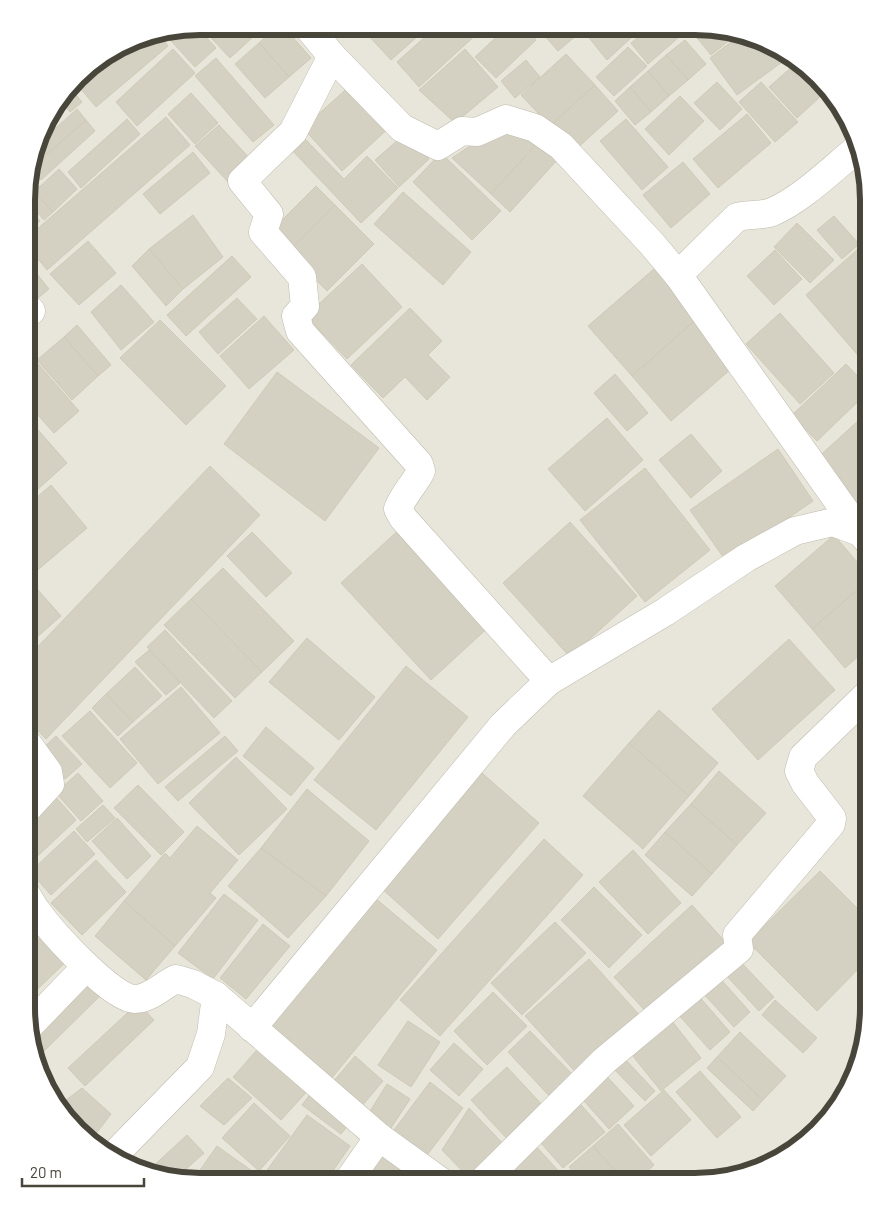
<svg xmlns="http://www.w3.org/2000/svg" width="895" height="1208" viewBox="0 0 895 1208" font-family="Barlow,sans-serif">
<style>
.residential{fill:#e8e6da}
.building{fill:#d5d1c2;stroke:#cfcab6}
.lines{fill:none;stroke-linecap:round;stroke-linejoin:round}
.street-casing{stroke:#bfbcaf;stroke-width:29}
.street{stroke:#fff;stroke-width:28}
.rim{fill:none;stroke:#48453a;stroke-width:6}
</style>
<rect width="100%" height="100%" fill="#f4f3ec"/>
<polygon class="residential" points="200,26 718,28 792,56 851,123 869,200 868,1020 840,1104 772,1164 695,1182 178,1180 103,1152 44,1085 26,1008 28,177 49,113 86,69 144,36"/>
<g class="building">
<polygon points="201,26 229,26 213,40"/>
<polygon points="229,26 265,26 230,58 213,40"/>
<polygon points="277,26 283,26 311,58 289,77 259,43"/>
<polygon points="197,27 216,48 195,67 163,32"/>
<polygon points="378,27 428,27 391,60 368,35"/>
<polygon points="436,27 476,27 480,31 419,87 397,62"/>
<polygon points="507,27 524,27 536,40 496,78 475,57"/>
<polygon points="537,27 570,27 577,35 558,51"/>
<polygon points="584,27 624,28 632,37 607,60 582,29"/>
<polygon points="628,28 644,28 635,36"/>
<polygon points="650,28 683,28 686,31 648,64 631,43"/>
<polygon points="689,28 718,28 736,35 711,55"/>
<polygon points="158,33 168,46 96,107 75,82 86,69 144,36"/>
<polygon points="739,36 787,54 789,57 737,95 710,58"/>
<polygon points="685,40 706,64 688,80 666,55"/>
<polygon points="259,43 289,77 265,98 235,64"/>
<polygon points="628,47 647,66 614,96 596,77"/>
<polygon points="173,49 195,73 137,126 116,102"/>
<polygon points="465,49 498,87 455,123 419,90"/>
<polygon points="566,54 595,85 550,126 521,95"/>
<polygon points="666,55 688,80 669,96 648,71"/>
<polygon points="216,58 274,125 253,142 195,76"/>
<polygon points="526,60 540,77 515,98 501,81"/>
<polygon points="794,65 822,95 797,118 769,87"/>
<polygon points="648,71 669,96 651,112 630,87"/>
<polygon points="717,82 742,109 720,130 694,103"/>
<polygon points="761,82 798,122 775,142 739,102"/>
<polygon points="352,84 391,126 342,171 303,128"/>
<polygon points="595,85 618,111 573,152 550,126"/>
<polygon points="630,87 651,112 635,125 615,101"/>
<polygon points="70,88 82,102 70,112 60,100"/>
<polygon points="191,93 218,123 195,144 168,114"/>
<polygon points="680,96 704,121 669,155 645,129"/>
<polygon points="77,109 86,120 31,168 40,142"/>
<polygon points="747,114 771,143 718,188 693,159"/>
<polygon points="166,117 190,145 47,270 28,247 28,237"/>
<polygon points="127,119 140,134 81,188 68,172"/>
<polygon points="626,119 668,167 642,190 600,141"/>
<polygon points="86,120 95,131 41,180 31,168"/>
<polygon points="219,125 252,161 229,183 195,146"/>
<polygon points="501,125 540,140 491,194 452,158"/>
<polygon points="406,133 429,159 399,187 375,160"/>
<polygon points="301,135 344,179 367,156 398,188 361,223 289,147"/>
<polygon points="540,140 559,158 510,212 491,194"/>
<polygon points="193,152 210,173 160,214 143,194"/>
<polygon points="441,153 501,211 472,240 413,182"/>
<polygon points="683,162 710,194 671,228 643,195"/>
<polygon points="59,169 77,189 53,212 34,192"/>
<polygon points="29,174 39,187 28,197 28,177"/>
<polygon points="316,186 335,205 288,252 269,233"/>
<polygon points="34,192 53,212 44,220 28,202 28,198"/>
<polygon points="403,192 471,252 443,285 374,224"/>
<polygon points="335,205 374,244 327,291 288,252"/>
<polygon points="28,207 40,221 28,233"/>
<polygon points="193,215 223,257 183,289 149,249"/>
<polygon points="834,216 859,244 842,259 817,230"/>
<polygon points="797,223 834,260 810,283 774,247"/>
<polygon points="88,241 116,273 79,305 50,274"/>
<polygon points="149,249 183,289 166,306 132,266"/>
<polygon points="775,250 802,279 774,305 747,276"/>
<polygon points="857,250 869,263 868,367 806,295"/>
<polygon points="232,256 251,277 186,336 167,315"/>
<polygon points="28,263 49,289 28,306"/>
<polygon points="362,264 402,307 347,359 306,316"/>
<polygon points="655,268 698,318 632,376 588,326"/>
<polygon points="121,285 154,322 121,350 91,312"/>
<polygon points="237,298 257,319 218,354 199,332"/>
<polygon points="410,308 442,341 428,355 450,377 427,400 405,377 383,398 351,365"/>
<polygon points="780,313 834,373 800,404 746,344"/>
<polygon points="264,316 294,350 249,389 220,356"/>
<polygon points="698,318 738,363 671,421 632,376"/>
<polygon points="160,320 226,386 186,425 120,358"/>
<polygon points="77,325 111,365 98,376 64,337"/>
<polygon points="64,337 98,376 72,400 37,360"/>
<polygon points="33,358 79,411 54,433 27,403 27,363"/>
<polygon points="846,364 869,388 869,391 817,441 792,415"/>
<polygon points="277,372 379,448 325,521 224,444"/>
<polygon points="615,374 648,413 627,431 594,393"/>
<polygon points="869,411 869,521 814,461"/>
<polygon points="607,418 643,460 585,511 548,469"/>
<polygon points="32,423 67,463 27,499 27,427"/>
<polygon points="691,434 722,471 691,498 659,460"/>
<polygon points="778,449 813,501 726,561 690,510"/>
<polygon points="210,466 260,515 46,739 27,720 27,658"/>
<polygon points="645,468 710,550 645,602 580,520"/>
<polygon points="51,485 87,528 27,579 27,506"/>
<polygon points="570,522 637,596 570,657 503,583"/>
<polygon points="402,527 492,624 431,680 341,583"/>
<polygon points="252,532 292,573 266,597 227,556"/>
<polygon points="834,535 869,576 869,580 812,629 775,586"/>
<polygon points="223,568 294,641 262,672 191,599"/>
<polygon points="869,580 869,647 845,668 812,629"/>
<polygon points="30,581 61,616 27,646 27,584"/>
<polygon points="191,599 262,672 235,698 164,625"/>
<polygon points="165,630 232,701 214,718 147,647"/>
<polygon points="307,638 375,697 339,740 269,682"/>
<polygon points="789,639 835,690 758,760 712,709"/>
<polygon points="149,650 180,683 166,695 135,662"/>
<polygon points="406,666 468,717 376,830 314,780"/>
<polygon points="135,667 162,696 133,722 106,694"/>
<polygon points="181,687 220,733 158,784 120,739"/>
<polygon points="106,694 133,722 118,736 92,708"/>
<polygon points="659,710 718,763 689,796 629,743"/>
<polygon points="90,711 137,763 110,788 62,736"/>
<polygon points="266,727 314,768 291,796 243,756"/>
<polygon points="56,736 82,764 65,779 39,752"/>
<polygon points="225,736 238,751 178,801 165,787"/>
<polygon points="629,743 689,796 643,849 583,796"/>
<polygon points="236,757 287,809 239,855 189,803"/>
<polygon points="27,758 45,778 27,794"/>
<polygon points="719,771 766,813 737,845 691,804"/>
<polygon points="78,773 103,801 81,821 56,793"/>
<polygon points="482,773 539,823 438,939 381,888"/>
<polygon points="138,785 184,832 161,855 114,808"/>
<polygon points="307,789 369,841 326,896 261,848"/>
<polygon points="54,795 76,820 27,866 27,819"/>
<polygon points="691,804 737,845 712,874 665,832"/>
<polygon points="103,805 115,818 87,842 76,829"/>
<polygon points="117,818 151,856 127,879 92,841"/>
<polygon points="197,826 238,860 210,893 216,898 175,946 124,901 165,853 170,858"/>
<polygon points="74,831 95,854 51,895 30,872"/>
<polygon points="665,832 712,874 692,896 645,855"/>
<polygon points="544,839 583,875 440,1036 400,1000"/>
<polygon points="261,848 326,896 288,938 228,886"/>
<polygon points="633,850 681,903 648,934 599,882"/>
<polygon points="96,860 126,892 82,935 51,903"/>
<polygon points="820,871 868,919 868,959 817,1011 748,942"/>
<polygon points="594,887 642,935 609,968 561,920"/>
<polygon points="369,893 437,950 331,1079 262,1022"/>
<polygon points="224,894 258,920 213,979 178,953"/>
<polygon points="124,901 175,946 146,980 95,936"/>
<polygon points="692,905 728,945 651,1017 614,977"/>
<polygon points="26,908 46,930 26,948"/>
<polygon points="555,922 586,953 522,1015 491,983"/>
<polygon points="263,924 290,946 246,999 220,978"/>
<polygon points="44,934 69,959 26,1000 26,951"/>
<polygon points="737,958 774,997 759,1011 723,972"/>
<polygon points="589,959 643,1019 580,1077 525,1016"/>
<polygon points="89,972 106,990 38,1057 31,1028"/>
<polygon points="717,975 750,1012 734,1027 700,990"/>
<polygon points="493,992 527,1026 487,1065 454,1031"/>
<polygon points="697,994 730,1032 710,1050 676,1012"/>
<polygon points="775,1000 817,1038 803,1053 762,1015"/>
<polygon points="138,1003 154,1020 85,1086 68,1068"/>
<polygon points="668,1016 701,1058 661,1091 628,1050"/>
<polygon points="408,1021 440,1042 411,1087 378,1065"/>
<polygon points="530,1031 578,1080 555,1102 508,1052"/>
<polygon points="740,1032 786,1076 763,1100 717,1057"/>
<polygon points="263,1043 311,1087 281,1120 233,1077"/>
<polygon points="454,1043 483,1069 459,1096 430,1070"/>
<polygon points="621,1055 655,1091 645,1101 610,1065"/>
<polygon points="355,1056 383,1081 361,1107 332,1083"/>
<polygon points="717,1057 763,1100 753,1111 707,1068"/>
<polygon points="507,1067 546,1109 510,1142 471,1100"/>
<polygon points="602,1071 634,1106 609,1129 577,1093"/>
<polygon points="700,1071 741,1117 717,1138 676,1092"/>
<polygon points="42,1077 60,1096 57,1099 44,1085"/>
<polygon points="228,1078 252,1098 224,1125 200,1106"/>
<polygon points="430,1082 463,1108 424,1159 391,1134"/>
<polygon points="387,1084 410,1099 389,1131 367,1116"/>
<polygon points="82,1088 111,1114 92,1139 61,1104"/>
<polygon points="845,1088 840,1104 819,1122 817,1120"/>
<polygon points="314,1089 353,1119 341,1134 302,1105"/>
<polygon points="664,1090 691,1120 651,1156 624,1125"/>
<polygon points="575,1098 605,1132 563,1168 533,1134"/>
<polygon points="254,1103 290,1136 259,1171 222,1138"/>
<polygon points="469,1108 508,1149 472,1181 442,1150"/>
<polygon points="307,1115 350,1146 326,1181 275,1181 265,1173"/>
<polygon points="618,1124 654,1165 635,1182 625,1182 593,1146"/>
<polygon points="187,1135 204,1153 175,1179 149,1170"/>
<polygon points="533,1143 562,1175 555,1181 523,1181 509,1165"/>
<polygon points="217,1146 266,1181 193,1180"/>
<polygon points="593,1146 625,1182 581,1181 569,1167"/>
<polygon points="380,1147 405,1166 394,1181 354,1181"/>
<polygon points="509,1165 523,1181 491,1181"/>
</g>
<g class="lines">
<defs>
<g id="street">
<polyline points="308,27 332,56 402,128 438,146 462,131 477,132 506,119 535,128 561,146 652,244 678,275 860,532 869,542"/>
<path d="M 332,56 L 293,132 L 242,181 L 269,214 L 263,232 L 302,277 L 305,306 L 296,316 L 300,331 L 419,464 L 421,471 C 414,485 403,495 398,509 L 403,518 L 549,681"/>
<path d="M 678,275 L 737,217 C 748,214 761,216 772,212 C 801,200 832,169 857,149"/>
<polyline points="28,313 31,311"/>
<polyline points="27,809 50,784 48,772 27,743"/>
<path d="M 26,894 C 30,901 34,908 39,914 C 53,933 113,1000 135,999 C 150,999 163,985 176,979 L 193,984 L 216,996 L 379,1137 L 440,1181"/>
<polyline points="30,1025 86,967"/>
<polyline points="252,1028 503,725 549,681 665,612 746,558 795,531 833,522 860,532"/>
<polyline points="113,1156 200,1067 211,1034 216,996"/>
<polyline points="348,1181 379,1137"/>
<polyline points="483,1181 604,1061 739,949 737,935 831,824 832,818 805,783 799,771 803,757 869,693"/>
</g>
</defs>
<use href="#street" class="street-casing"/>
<use href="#street" class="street"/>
</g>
<path d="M0 0H895V1208H0ZM200 35H695A165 165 0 0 1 860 200V1008A165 165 0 0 1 695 1173H200A165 165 0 0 1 35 1008V200A165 165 0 0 1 200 35Z" fill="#fff" fill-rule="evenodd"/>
<path class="rim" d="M200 35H695A165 165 0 0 1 860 200V1008A165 165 0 0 1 695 1173H200A165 165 0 0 1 35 1008V200A165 165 0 0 1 200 35Z"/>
<path d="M22 1178v8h122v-8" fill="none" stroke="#48453a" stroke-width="2.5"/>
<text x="30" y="1178" font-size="15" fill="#48453a" stroke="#ffffff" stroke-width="4" paint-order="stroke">20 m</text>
</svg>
